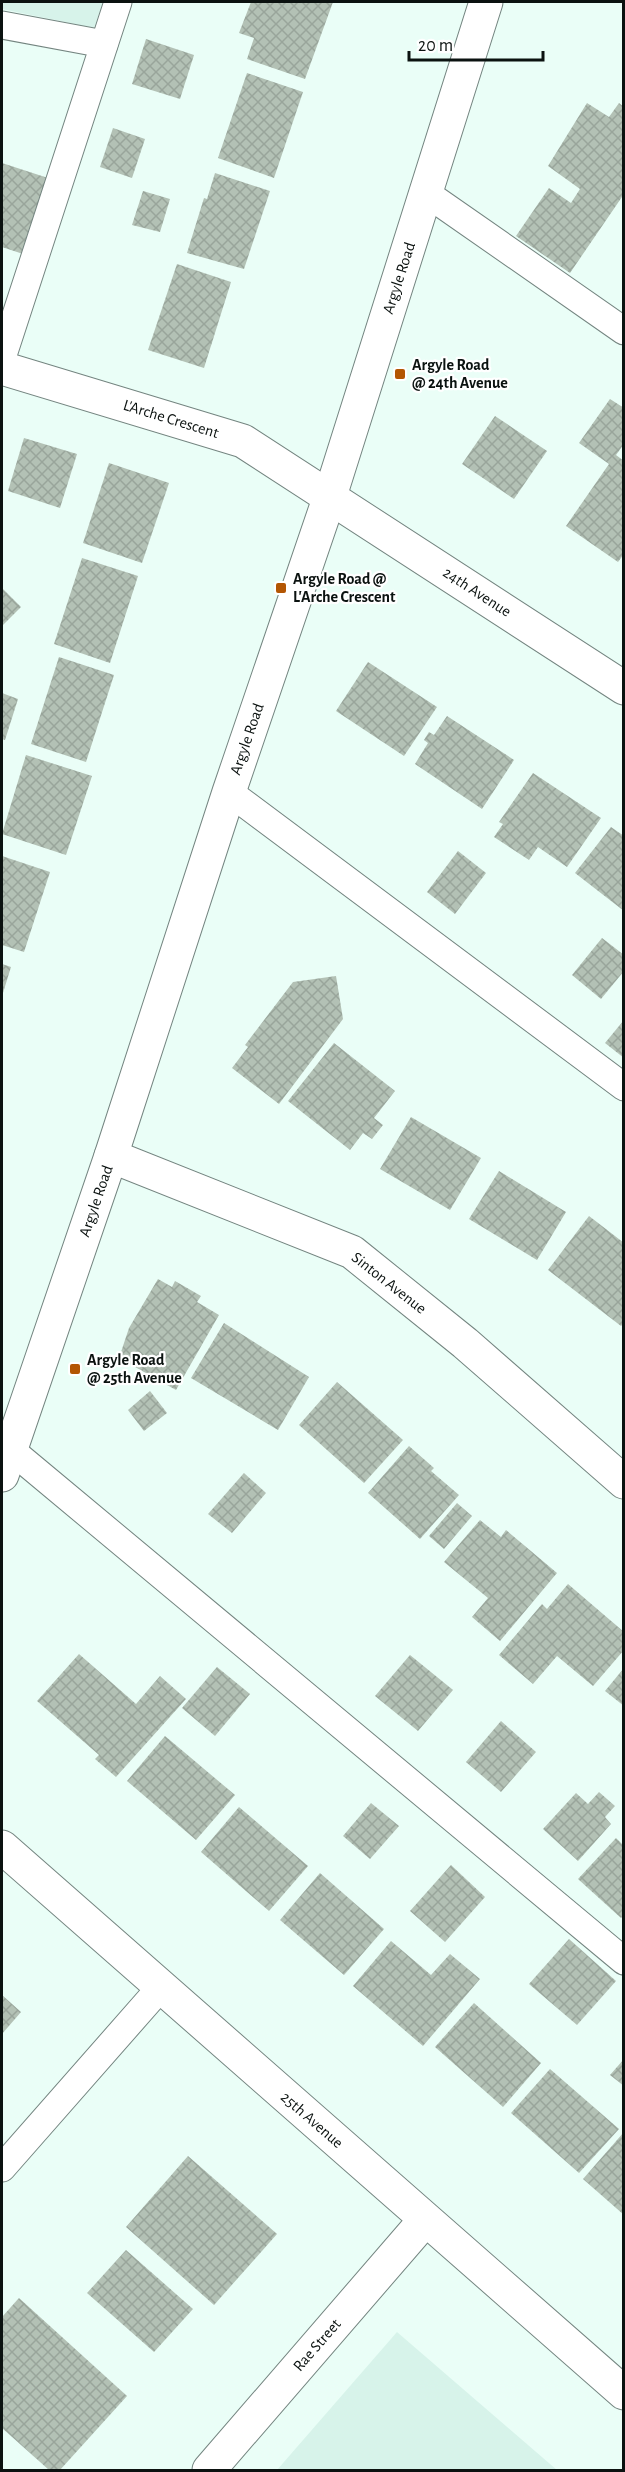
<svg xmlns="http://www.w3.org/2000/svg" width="625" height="2472" viewBox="0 0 625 2472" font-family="'Alegreya Sans',sans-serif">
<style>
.built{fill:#d7f3ea}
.building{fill:url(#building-cross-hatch)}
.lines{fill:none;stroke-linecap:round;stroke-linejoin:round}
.service-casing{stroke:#748580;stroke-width:29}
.minor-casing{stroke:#748580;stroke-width:35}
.tertiary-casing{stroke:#748580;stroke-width:35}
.service{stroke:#fff;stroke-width:27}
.minor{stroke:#fff;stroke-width:33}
.tertiary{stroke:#fff;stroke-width:33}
.poi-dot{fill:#b35603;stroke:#fff;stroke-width:2}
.labels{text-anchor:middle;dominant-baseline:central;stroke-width:4.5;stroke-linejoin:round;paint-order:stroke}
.street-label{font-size:16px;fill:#0b1210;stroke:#fff}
.poi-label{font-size:16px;font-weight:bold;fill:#0b1210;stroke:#fff;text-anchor:start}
</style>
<defs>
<pattern id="building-cross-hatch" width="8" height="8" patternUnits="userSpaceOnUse" patternTransform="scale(1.5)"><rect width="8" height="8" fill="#b3c1b5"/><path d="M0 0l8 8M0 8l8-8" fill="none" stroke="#99a59b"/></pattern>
</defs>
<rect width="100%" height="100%" fill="#eafef7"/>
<g class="built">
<polygon points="2,2 103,2 94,28 2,9"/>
<polygon points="397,2332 557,2470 277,2470"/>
</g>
<g class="building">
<polygon points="251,2 333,2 305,79 247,59 254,38 239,33"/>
<polygon points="146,39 194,55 180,99 132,84"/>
<polygon points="247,73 303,92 274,178 218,158"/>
<polygon points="587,103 609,117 619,103 624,107 624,194 570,273 516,236 549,188 571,203 580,189 548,166"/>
<polygon points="113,128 145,139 132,178 100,167"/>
<polygon points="2,163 48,178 23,254 2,247"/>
<polygon points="215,173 270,191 244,269 187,253 204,198 207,199"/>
<polygon points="143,191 170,199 160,232 132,225"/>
<polygon points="177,264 231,282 204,368 148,350"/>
<polygon points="610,399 624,408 624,444 616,455 624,461 624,554 618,562 566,526 609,464 579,443"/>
<polygon points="495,416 547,451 514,499 462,464"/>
<polygon points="24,438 77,454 60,508 8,491"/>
<polygon points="109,463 169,483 142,563 83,543"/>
<polygon points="82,558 138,576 110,663 54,644"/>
<polygon points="2,588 21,607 2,626"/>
<polygon points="59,657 114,675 86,762 31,744"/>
<polygon points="368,662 437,707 404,756 336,711"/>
<polygon points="2,693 18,699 5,740 2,739"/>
<polygon points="447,716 514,760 482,809 415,764 428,743 424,740 429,732 434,735"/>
<polygon points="26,755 92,776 66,855 2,834"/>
<polygon points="533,773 601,818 567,867 538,847 529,860 494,837 503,824 499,822"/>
<polygon points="611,827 624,836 624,911 575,873"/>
<polygon points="458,851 486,873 455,914 427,892"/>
<polygon points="2,856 50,872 24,952 2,945"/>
<polygon points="602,938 624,955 624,971 601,999 572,975"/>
<polygon points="2,964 11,967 2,996"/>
<polygon points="336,976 343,1019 279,1104 232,1068 248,1047 245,1045 293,982"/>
<polygon points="624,1020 624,1058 605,1043"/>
<polygon points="334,1043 395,1091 374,1118 383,1125 372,1139 363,1133 350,1150 288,1101"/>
<polygon points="411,1117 481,1158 450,1210 380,1169"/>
<polygon points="499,1171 566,1212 537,1260 469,1219"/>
<polygon points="589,1216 624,1243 624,1323 621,1326 548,1270"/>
<polygon points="158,1279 172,1287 175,1281 201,1296 197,1302 219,1315 176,1390 119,1358 129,1328"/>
<polygon points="224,1323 309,1377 278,1430 191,1378"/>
<polygon points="337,1382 403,1440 364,1483 299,1425"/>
<polygon points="150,1391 167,1413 144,1431 128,1410"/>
<polygon points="409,1446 434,1468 431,1471 459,1495 420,1539 368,1493"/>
<polygon points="244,1473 266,1493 232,1533 208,1514"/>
<polygon points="457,1503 472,1516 444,1549 429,1536"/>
<polygon points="480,1520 501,1537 506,1530 557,1573 500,1641 472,1617 488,1598 444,1562"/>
<polygon points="568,1584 624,1632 624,1650 593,1686 557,1656 533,1684 499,1655 542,1604 547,1609"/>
<polygon points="79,1654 136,1704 160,1676 186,1699 116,1777 95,1759 99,1755 37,1701"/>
<polygon points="410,1655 453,1690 418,1731 375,1696"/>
<polygon points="217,1667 250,1694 215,1736 182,1708"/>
<polygon points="624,1668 624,1706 605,1691"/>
<polygon points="501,1721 536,1752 501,1792 466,1762"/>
<polygon points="165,1736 235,1795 196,1840 127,1781"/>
<polygon points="599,1792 615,1806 605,1817 611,1824 578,1861 543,1829 576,1793 588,1804"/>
<polygon points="371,1803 399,1826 370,1859 343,1836"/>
<polygon points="239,1807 308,1866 269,1911 201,1852"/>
<polygon points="616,1838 624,1846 624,1915 621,1918 578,1879"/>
<polygon points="451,1865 485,1897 445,1942 410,1911"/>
<polygon points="320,1873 384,1929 344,1975 280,1920"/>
<polygon points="569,1939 616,1981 577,2025 529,1984"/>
<polygon points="391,1941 431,1975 450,1954 480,1979 423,2046 353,1986"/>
<polygon points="2,1995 21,2012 2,2034"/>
<polygon points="474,2003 541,2063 503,2107 435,2047"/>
<polygon points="624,2059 624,2086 610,2075"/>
<polygon points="550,2069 619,2129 579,2173 511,2113"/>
<polygon points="624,2132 624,2215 583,2179"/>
<polygon points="188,2156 277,2234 214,2305 126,2227"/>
<polygon points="126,2250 193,2309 154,2352 87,2293"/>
<polygon points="19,2298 127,2396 60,2470 49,2470 2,2428 2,2317"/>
</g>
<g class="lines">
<defs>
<g id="service">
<polyline points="2,25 104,44"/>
<polyline points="426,193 624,331"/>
<polyline points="2,358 118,2"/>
<polyline points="229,792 624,1087"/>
<polyline points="11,1450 624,1961"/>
<polyline points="2,2168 161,1987"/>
</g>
<g id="minor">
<polyline points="2,368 243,441 624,688"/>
<polyline points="111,1156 352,1252 465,1343 624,1482"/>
</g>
<g id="tertiary">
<polyline points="2,1475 111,1156 229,792 330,496 486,2"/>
<polyline points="2,1847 624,2393"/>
<polyline points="209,2470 425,2220"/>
</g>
</defs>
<use href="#service" class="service-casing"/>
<use href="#minor" class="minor-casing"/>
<use href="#tertiary" class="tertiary-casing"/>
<use href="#service" class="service"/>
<use href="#minor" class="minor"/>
<use href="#tertiary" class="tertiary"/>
</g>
<g class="poi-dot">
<rect x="394" y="368" width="12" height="12" rx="3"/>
<rect x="275" y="582" width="12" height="12" rx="3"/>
<rect x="69" y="1363" width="12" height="12" rx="3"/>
</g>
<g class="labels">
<g class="street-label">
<text transform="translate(399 278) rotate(-72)">Argyle Road</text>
<text transform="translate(171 419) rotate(17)">L'Arche Crescent</text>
<text transform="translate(477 592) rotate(33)">24th Avenue</text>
<text transform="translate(247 739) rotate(-71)">Argyle Road</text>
<text transform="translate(96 1201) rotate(-71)">Argyle Road</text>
<text transform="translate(389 1283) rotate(38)">Sinton Avenue</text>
<text transform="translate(312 2120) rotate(41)">25th Avenue</text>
<text transform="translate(317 2345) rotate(-49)">Rae Street</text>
</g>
<g class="poi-label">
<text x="412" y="365">Argyle Road<tspan x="412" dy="18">@ 24th Avenue</tspan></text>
<text x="293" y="579">Argyle Road @<tspan x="293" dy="18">L'Arche Crescent</tspan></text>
<text x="87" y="1360">Argyle Road<tspan x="87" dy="18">@ 25th Avenue</tspan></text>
</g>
</g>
<rect width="625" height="2472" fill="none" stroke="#0b1210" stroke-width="6"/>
<path d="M409 51v9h134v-9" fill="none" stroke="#0b1210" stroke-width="3"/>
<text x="418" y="51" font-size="18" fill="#0b1210" stroke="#ffffff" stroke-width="4.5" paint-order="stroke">20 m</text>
</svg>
